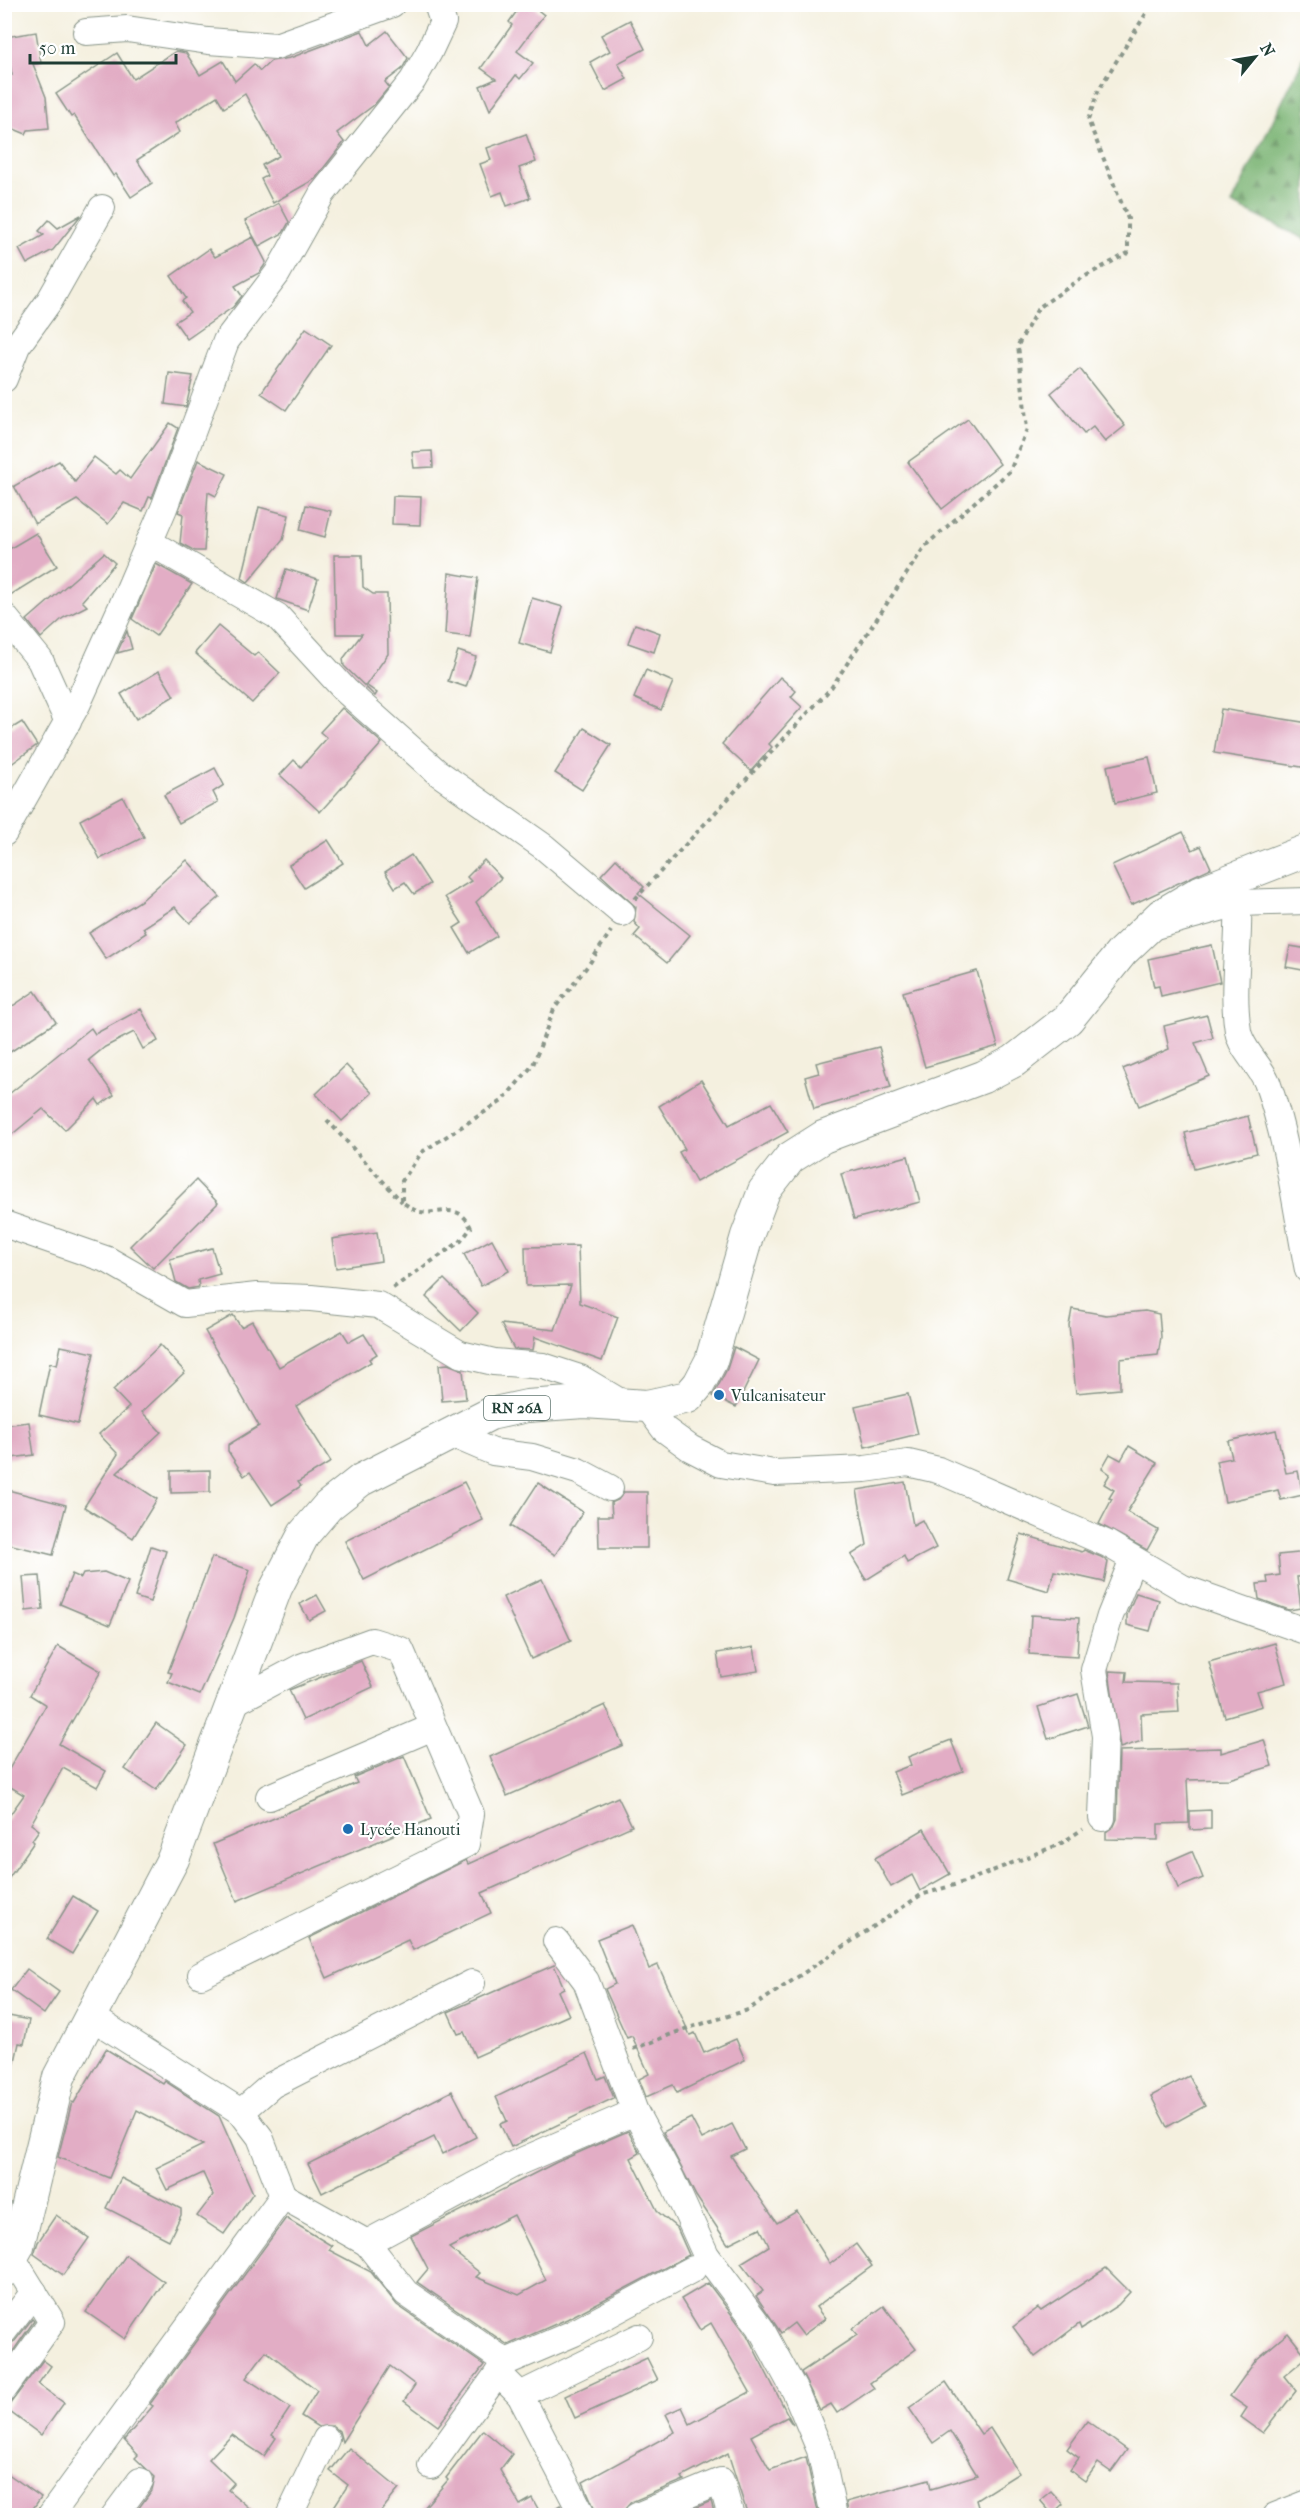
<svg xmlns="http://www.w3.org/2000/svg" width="1312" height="2520" viewBox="0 0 1312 2520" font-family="'IM FELL French Canon',serif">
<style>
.forest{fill:url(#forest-firs);stroke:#4c7853;stroke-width:1.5}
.building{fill:#e2adc5;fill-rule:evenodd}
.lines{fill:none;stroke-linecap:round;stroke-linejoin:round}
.minor-casing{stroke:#8a968a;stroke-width:28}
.major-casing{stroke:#8a968a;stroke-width:34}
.path{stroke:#8a968a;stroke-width:4;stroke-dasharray:4.5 4.5;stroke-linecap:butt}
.minor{stroke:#fff;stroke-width:26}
.major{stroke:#fff;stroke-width:32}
.poi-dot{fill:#1f6fb2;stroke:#fff;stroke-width:2}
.labels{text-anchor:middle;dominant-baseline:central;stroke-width:4.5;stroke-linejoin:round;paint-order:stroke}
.shield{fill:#fff;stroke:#627771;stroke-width:1.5}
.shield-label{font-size:15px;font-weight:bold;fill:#1f3d34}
.poi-label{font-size:16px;fill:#1f3d34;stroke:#fff;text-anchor:start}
</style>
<defs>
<pattern id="forest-firs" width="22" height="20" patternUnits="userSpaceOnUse" patternTransform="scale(1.5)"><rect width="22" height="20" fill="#79b372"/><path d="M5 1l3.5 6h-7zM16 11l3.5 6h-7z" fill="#63935e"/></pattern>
</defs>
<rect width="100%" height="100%" fill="#fff"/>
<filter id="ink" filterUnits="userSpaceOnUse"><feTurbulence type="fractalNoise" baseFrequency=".0167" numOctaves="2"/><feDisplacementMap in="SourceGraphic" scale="12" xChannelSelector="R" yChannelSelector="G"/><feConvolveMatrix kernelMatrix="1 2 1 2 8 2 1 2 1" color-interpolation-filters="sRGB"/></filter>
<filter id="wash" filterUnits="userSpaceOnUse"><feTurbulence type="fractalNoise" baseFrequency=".008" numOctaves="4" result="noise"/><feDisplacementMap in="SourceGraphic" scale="24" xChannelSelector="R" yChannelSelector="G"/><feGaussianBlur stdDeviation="1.35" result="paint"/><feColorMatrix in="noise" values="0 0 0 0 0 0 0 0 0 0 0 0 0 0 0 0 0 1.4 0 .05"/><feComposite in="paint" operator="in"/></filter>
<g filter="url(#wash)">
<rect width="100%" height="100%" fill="#f4f0df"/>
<polygon class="forest" points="1307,51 1307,240 1232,204"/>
<g id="blocks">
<g class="building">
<polygon points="522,4 530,4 544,15 517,51 533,63 520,79 516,75 490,110 480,86 496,79 481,68 512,25 509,22"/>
<polygon points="630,20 645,49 618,63 627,79 605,91 590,62 610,51 601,35"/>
<polygon points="362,31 369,45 387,31 408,58 402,69 385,82 389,87 374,105 337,133 344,142 315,179 273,203 261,179 267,176 262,165 279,156 245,94 224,108 217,96 175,123 180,132 137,160 152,183 131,197 116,174 113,176 74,115 71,117 56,94 117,53 133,79 176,51 186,53 200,75 223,61 235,81 254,64 260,71 271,61 290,58"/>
<polygon points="36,32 41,63 33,64 46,97 49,128 28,130 26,134 4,125 4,76 12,75 5,37"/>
<polygon points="526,134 536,162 519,168 530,198 507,206 502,192 492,196 480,164 491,160 487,148"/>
<polygon points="279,203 289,222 283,233 259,246 245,221"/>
<polygon points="81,215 53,250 27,264 19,249 44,235 39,231 49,220 58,228"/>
<polygon points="253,237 266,262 264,266 259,273 235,286 242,296 233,307 187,339 175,322 190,312 182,301 186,298 171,276 209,249 215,257"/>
<polygon points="306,328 331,345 286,410 261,393"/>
<polygon points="1080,369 1125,426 1105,442 1093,427 1084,434 1051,393"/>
<polygon points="169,373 193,376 186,407 165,404"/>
<polygon points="968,419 1000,464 942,509 908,462"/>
<polygon points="170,423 178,428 152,498 149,497 143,511 124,503 108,524 77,500 35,524 14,486 59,461 75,482 94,457 116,474 120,470 130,479"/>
<polygon points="432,451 433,467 414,468 412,452"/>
<polygon points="198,460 227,474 216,496 208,492 204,551 195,551 180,543 183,514 178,512"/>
<polygon points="393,496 421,497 420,525 392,524"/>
<polygon points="306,505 331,511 325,537 300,530"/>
<polygon points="259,507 289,515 283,540 248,582 242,578"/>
<polygon points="36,533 57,566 4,599 4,552"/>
<polygon points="104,553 115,563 82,601 87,606 63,618 41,638 27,620"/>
<polygon points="334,555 362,555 363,587 373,594 387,594 388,654 366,685 377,693 375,696 344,666 343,659 362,634 336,634"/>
<polygon points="156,564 192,584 156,636 132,619"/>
<polygon points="286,569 318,579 308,610 277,599"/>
<polygon points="449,573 478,578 470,637 445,634"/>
<polygon points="532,598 563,607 550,652 519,643"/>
<polygon points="635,624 660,633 654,652 628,643"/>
<polygon points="218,626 254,656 258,652 280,673 252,703 195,653"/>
<polygon points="127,631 132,649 117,653"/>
<polygon points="458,651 476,657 466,687 448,681"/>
<polygon points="646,670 673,682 661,710 634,698"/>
<polygon points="159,671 174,696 136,719 121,694"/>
<polygon points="780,677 796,691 791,697 802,707 769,744 772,747 751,771 722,744"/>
<polygon points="342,708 382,743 320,812 280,775 294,760 301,767 327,738 320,732"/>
<polygon points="1221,709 1308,723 1308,768 1214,753"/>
<polygon points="22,722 37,745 10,765 4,757 4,733"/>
<polygon points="584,728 611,745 582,790 555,773"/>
<polygon points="1149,757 1157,793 1115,803 1107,766"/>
<polygon points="215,768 224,785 213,792 218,802 179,823 164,795"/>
<polygon points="123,797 144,837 100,859 80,820"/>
<polygon points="1183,832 1192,850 1201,846 1211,868 1131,905 1112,865"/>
<polygon points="328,840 343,863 304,888 289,865"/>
<polygon points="411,855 430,884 414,894 405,882 395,888 385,872"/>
<polygon points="616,859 644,887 638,893 690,935 667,963 634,936 640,929 634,922 636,907 601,875"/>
<polygon points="187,860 220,897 190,923 175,907 143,928 146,933 106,959 89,933 142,900"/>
<polygon points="484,860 501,878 476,902 497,936 469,953 454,928 462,923 445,897 471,881 467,877"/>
<polygon points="1212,945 1220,982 1161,996 1159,986 1154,987 1148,959"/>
<polygon points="1290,946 1308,949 1308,971 1286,967"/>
<polygon points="977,971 998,1046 925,1067 903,992"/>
<polygon points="35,991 56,1022 4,1056 4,1012"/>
<polygon points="141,1009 158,1041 143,1049 134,1032 105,1047 89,1060 114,1095 100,1105 96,1099 65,1130 43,1109 4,1141 4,1098 91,1028 95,1034"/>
<polygon points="1207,1015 1213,1038 1195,1043 1209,1076 1139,1106 1123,1069 1169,1049 1164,1026"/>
<polygon points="879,1047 891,1087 814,1109 805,1077 819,1073 816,1063"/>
<polygon points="346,1065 372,1093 342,1121 316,1094"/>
<polygon points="701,1080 729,1125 771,1103 788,1132 696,1182 679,1152 685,1149 659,1106"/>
<polygon points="1248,1116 1257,1153 1194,1169 1185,1133"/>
<polygon points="908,1156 920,1202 854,1219 841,1174"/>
<polygon points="196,1180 218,1203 153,1268 130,1246"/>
<polygon points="377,1232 381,1261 336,1268 332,1239"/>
<polygon points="492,1239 509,1271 481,1286 464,1254"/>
<polygon points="578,1246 580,1303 618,1317 602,1361 535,1337 533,1350 514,1349 501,1324 555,1330 571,1285 526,1286 525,1247"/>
<polygon points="212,1248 220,1274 198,1280 199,1287 188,1289 176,1282 170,1259"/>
<polygon points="444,1279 478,1313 461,1331 426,1297"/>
<polygon points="1072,1309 1106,1315 1145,1311 1159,1314 1161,1337 1158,1355 1120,1359 1120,1389 1076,1393 1069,1325"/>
<polygon points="233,1315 241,1327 252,1321 279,1367 342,1331 349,1342 364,1334 377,1354 369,1359 371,1362 296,1406 331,1462 298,1482 301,1486 272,1505 250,1472 244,1476 228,1451 228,1445 259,1426 205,1331"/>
<polygon points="160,1345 185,1372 142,1412 161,1432 117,1473 157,1499 133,1538 84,1507 118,1454 99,1434 129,1407 113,1390"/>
<polygon points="61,1346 94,1353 78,1424 39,1415 50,1363 57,1365"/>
<polygon points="734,1347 759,1360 736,1407 713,1396 727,1369"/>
<polygon points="448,1364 463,1370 466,1399 442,1401 439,1365"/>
<polygon points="908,1394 918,1434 865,1447 855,1406"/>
<polygon points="29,1422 34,1455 4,1459 4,1425"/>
<polygon points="1276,1430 1286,1473 1298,1471 1303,1495 1281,1500 1278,1490 1225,1502 1216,1461 1232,1458 1228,1441"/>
<polygon points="1129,1446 1157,1463 1127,1512 1158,1530 1147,1550 1099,1524 1112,1499 1109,1498 1114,1490 1104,1484 1110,1474 1102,1468 1110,1454 1121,1460"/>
<polygon points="210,1470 210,1492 171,1493 171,1471"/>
<polygon points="464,1482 483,1520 364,1580 345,1541"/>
<polygon points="905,1482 913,1525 922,1520 936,1548 907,1563 904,1556 866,1580 851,1555 867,1545 857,1490"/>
<polygon points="538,1483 583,1512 555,1555 510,1526"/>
<polygon points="8,1490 66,1505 53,1555 4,1543 4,1504"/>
<polygon points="624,1492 647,1492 647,1548 599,1548 598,1516 612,1516 611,1503 618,1500"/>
<polygon points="1021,1534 1082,1552 1084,1550 1101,1557 1108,1562 1104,1582 1054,1571 1049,1591 1007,1579"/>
<polygon points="151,1546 166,1551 150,1602 135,1597"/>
<polygon points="1308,1552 1308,1576 1297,1577 1301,1608 1289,1610 1259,1599 1257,1584 1268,1583 1267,1577 1280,1575 1278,1555"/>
<polygon points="212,1557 250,1570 234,1618 200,1695 168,1682 172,1673 168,1672"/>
<polygon points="104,1572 128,1582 110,1625 60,1604 72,1574 81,1578 83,1574"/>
<polygon points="40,1576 43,1609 26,1611 23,1577"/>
<polygon points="542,1579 571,1641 531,1659 503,1597"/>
<polygon points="1136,1593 1159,1600 1150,1631 1127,1625 1127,1615"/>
<polygon points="317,1595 326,1611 309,1620 300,1604"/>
<polygon points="1031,1615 1079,1618 1077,1657 1029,1654"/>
<polygon points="1275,1643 1286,1683 1257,1691 1262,1706 1225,1717 1209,1662"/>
<polygon points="58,1646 101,1671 59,1744 106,1771 97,1787 63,1768 31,1824 39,1830 32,1840 34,1842 4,1885 4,1823 24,1795 4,1783 4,1778 46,1705 30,1695"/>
<polygon points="754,1647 758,1671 721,1677 717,1653"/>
<polygon points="361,1661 373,1687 303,1720 289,1690"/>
<polygon points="1109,1671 1127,1672 1126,1682 1177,1683 1179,1712 1141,1714 1142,1741 1120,1748"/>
<polygon points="1078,1694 1088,1726 1048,1739 1038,1707"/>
<polygon points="605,1705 623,1745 507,1796 490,1757"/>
<polygon points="156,1723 187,1745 156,1790 125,1769"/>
<polygon points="951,1740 963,1771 902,1795 893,1772 911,1765 908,1757"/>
<polygon points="1264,1740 1272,1766 1229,1779 1187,1780 1189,1823 1158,1824 1158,1840 1106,1839 1106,1832 1114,1826 1117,1819 1119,1751 1221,1748 1221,1753"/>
<polygon points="404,1756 431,1819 237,1901 213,1844 357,1783 354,1777"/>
<polygon points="618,1797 632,1826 482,1893 491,1913 413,1950 408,1940 327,1978 309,1938 466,1860 468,1864"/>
<polygon points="1211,1810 1211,1829 1190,1830 1190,1811"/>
<polygon points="924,1829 950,1874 920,1891 912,1875 891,1887 875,1858"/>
<polygon points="1192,1851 1203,1878 1178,1888 1167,1862"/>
<polygon points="73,1896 98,1911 72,1954 47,1939"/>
<polygon points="632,1925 649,1969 658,1965 690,2035 695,2033 704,2053 736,2039 745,2060 677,2093 673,2085 646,2097 639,2079 649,2074 632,2036 627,2038 605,1989 615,1984 597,1939"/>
<polygon points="554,1965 564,1988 558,1991 569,2015 475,2057 464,2032 458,2034 448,2012"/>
<polygon points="27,1969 59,1992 44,2014 11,1990"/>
<polygon points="4,2015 29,2020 24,2044 19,2043 11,2080 4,2079"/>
<polygon points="106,2049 163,2084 165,2081 219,2116 253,2193 224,2234 197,2216 213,2195 203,2173 167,2190 156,2168 203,2145 137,2110 109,2178 58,2157 72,2102 74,2103"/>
<polygon points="587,2053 598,2079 605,2076 614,2098 511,2147 500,2124 507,2121 496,2097"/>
<polygon points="1189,2076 1205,2106 1167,2127 1151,2096"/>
<polygon points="452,2091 476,2137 442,2154 434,2137 322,2193 308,2164"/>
<polygon points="691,2118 702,2139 732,2124 745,2149 731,2156 777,2223 797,2211 830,2264 856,2244 872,2266 816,2307 825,2319 803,2335 794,2323 781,2333 756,2296 763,2291 741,2263 769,2246 760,2228 728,2244 696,2196 663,2132"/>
<path d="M 628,2131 L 640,2153 L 631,2158 L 658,2212 L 677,2228 L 689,2255 L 567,2319 L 508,2345 L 417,2282 L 428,2269 L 411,2236 L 557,2162 ZM 514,2215 L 546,2280 L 519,2295 L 476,2277 L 480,2273 L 449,2248 Z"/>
<polygon points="121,2178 181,2209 181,2215 169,2240 106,2208"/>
<polygon points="56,2215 89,2238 63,2275 34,2254 38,2242"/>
<polygon points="286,2218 332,2246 329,2250 371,2272 397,2305 484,2365 438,2426 404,2401 415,2385 390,2366 342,2442 339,2431 333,2426 318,2427 301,2416 317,2390 266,2351 246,2378 290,2408 272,2435 276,2438 264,2456 232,2435 209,2459 234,2483 228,2490 259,2516 133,2516 152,2490 155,2477 135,2458 138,2455 124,2440 153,2406 150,2404"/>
<polygon points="126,2255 164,2282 125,2339 86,2312"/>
<polygon points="1106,2268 1130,2292 1118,2305 1081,2329 1079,2324 1035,2357 1013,2327 1038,2308 1041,2311"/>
<polygon points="708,2283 747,2335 793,2425 787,2417 751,2436 770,2470 806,2457 819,2516 748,2516 728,2453 682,2477 684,2480 631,2502 619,2516 598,2516 583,2482 675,2432 666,2414 682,2407 690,2424 750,2392 711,2323 700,2330 681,2299"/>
<polygon points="884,2306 916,2349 870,2383 874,2388 837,2413 831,2404 820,2410 801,2372 857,2335 852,2329"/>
<polygon points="32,2319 34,2321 7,2360 4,2346 15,2341"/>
<polygon points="1288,2333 1307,2357 1284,2376 1296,2391 1263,2433 1241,2417 1247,2408 1230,2396 1256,2360"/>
<polygon points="647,2358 658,2380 575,2418 565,2396"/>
<polygon points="43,2360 51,2366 38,2384 64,2403 41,2435 6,2409"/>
<polygon points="946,2382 981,2434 990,2428 1019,2473 976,2500 979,2510 961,2516 849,2516 846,2502 929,2479 931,2489 977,2475 950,2431 933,2443 909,2408"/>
<polygon points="1087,2421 1127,2450 1111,2472 1098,2463 1085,2481 1070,2470 1079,2458 1067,2449"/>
<polygon points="483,2430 512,2454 500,2470 520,2505 532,2498 542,2516 417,2516 448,2480 446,2478"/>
<polygon points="349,2448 399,2489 377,2516 328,2516 348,2485 330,2471"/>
<polygon points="4,2471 41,2497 28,2516 4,2516"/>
<polygon points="1051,2491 1063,2504 1052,2514 1040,2500"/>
<polygon points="711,2501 715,2516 677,2516"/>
<polygon points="560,2505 566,2516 542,2516"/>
</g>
</g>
</g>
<g filter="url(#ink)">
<use href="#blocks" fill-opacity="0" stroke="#8a968a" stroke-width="1.5"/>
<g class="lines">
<defs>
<g id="minor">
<polyline points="86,32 127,29 208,41 276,46 392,4"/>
<polyline points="4,379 17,346 50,300 102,208"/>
<polyline points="149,542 277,616 346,691 437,772 544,847 622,913"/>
<polyline points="4,616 40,660 68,722"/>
<polyline points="4,833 78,703 121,608 164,508 226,341 277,274 322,194 413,80 429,52 443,22 437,4"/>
<path d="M 1238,903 C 1240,946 1231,988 1238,1031 C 1241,1049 1260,1065 1267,1082 C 1288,1141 1296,1209 1308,1270"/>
<polyline points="1155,926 1238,903 1308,901"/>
<polyline points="4,1224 108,1260 185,1304 257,1296 311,1298 378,1305 460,1354 494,1362 543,1366 580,1378 622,1403"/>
<polyline points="647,1406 664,1429 690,1448 721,1464 774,1473 865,1469 908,1463 938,1470 1108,1544 1183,1588 1308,1632"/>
<polyline points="451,1434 493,1452 532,1457 578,1471 610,1488"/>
<polyline points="269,1797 433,1727"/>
<polyline points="1102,1818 1105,1736 1094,1670 1110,1616 1133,1559"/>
<polyline points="556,1941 586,1981 635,2112 671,2178 706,2255 760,2327 796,2393 820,2450 834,2516"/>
<polyline points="201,1975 466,1844 471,1814 401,1650 372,1641 301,1667 235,1702"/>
<polyline points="241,2112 272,2085 472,1983"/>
<polyline points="283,2196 367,2243 512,2165 635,2112"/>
<polyline points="367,2243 406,2293 506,2362"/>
<polyline points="4,2331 34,2292"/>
<polyline points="498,2373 520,2395 583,2516"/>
<polyline points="4,2389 52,2322 12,2257"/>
<polyline points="520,2395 639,2337"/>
<polyline points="431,2466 506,2362 574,2333 693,2269"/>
<polyline points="50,2516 283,2196 260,2137 241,2112 90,2016"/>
<polyline points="114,2516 140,2481"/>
<polyline points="289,2516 326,2439"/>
<polyline points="637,2516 721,2481 731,2516"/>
<polyline points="1275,2516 1308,2503"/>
</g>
<polyline id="major" points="4,2271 18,2246 59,2077 173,1859 276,1588 304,1534 328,1506 361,1480 490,1414 527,1406 584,1402 647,1406 688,1397 699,1384 711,1361 747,1236 764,1191 790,1158 823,1137 983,1077 1014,1061 1068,1019 1122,952 1161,915 1200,892 1308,850"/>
</defs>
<use href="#minor" class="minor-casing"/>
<use href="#major" class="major-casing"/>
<g class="path">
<polyline points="635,899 831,688 925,546 1010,471 1027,429 1018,345 1038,308 1082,278 1128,253 1128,219 1088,120 1099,89 1152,4"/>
<polyline points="327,1120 402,1202"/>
<path d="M 393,1288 L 461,1241 L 471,1228 C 459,1201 441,1215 420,1212 C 414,1211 407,1205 402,1202 L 402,1181 L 422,1152 L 502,1101 L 533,1065 L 554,1009 L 589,964 L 611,931"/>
<polyline points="633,2049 685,2029 748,2010 921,1895 967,1881 1060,1844 1083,1829"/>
</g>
<use href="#minor" class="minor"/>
<use href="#major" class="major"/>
</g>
</g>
<g class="poi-dot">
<circle cx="719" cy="1395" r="6"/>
<circle cx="348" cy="1829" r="6"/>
</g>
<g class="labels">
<rect class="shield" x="484" y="1396" width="66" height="24" rx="4.5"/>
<g class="shield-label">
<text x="517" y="1408">RN 26A</text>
</g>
<g class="poi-label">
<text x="731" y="1395">Vulcanisateur</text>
<text x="360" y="1829">Lycée Hanouti</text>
</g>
</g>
<rect width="1312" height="2520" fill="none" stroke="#fff" stroke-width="24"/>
<g transform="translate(1255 57) rotate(60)" stroke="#ffffff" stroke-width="4.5" paint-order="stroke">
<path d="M0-4.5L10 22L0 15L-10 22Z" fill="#1f3d34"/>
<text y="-9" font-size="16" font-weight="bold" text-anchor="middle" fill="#1f3d34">N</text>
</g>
<path d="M30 54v9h146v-9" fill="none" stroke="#1f3d34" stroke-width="3"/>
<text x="39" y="54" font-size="18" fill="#1f3d34" stroke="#ffffff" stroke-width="4.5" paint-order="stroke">50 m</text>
</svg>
